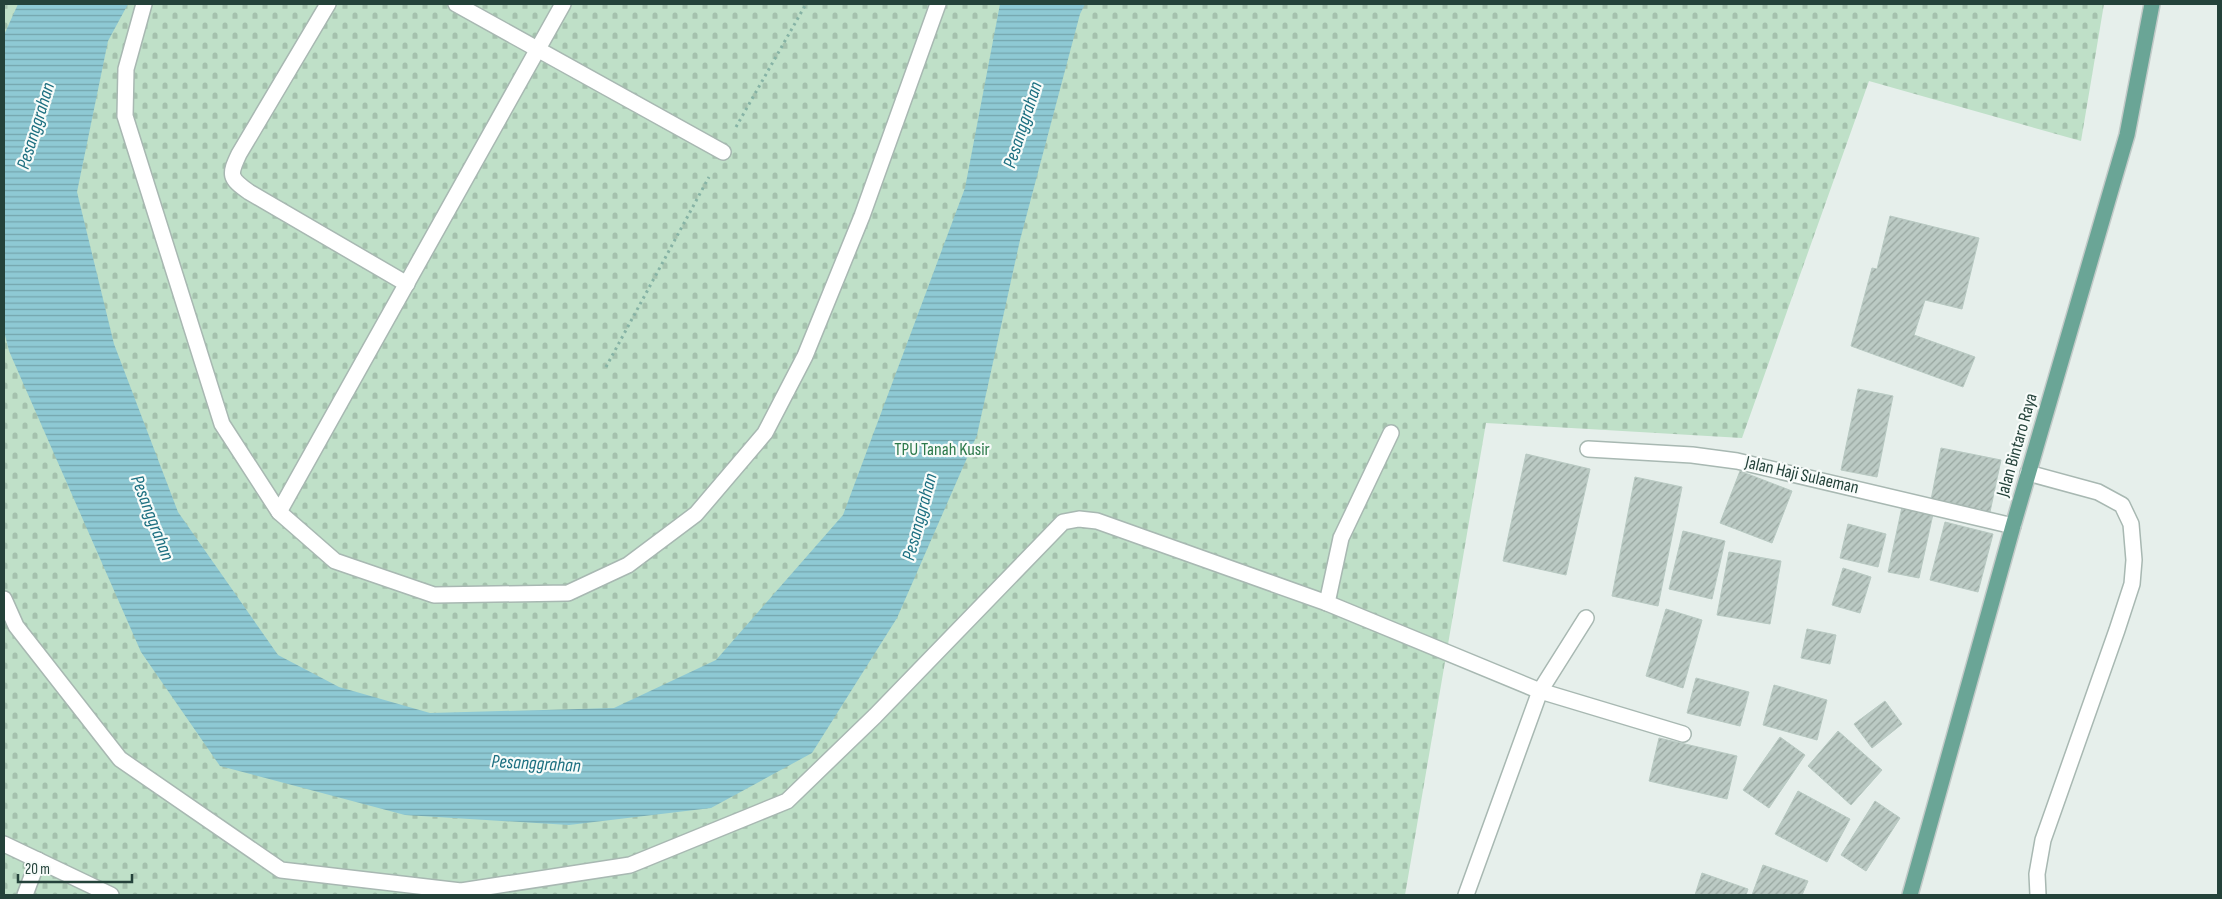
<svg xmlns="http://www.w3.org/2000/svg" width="2222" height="899" viewBox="0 0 2222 899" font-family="'Sofia Sans Condensed',sans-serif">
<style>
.cemetery{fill:url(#cemetery-stones)}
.water{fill:url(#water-rules)}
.building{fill:url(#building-hatch);stroke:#b8c9c2}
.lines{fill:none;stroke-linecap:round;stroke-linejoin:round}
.minor-casing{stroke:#a8b8b2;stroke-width:18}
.major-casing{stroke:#c2cac8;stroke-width:18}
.path{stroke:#86b3a5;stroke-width:3;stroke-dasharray:2.5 4;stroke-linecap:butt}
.minor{stroke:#fff;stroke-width:15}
.major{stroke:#6aa596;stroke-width:15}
.labels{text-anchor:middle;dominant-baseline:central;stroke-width:4.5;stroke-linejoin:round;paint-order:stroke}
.street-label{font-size:18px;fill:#24423a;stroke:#f7fbf9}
.park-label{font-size:18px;fill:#2d7a4b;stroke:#f7fbf9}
.water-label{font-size:19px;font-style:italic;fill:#1c6f80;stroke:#f7fbf9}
</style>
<defs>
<pattern id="cemetery-stones" width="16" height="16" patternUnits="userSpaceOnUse" patternTransform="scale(1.25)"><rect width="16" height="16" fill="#bfe0c8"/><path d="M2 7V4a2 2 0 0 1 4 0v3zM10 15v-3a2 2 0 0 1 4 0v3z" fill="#a4c1ad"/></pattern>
<pattern id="water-rules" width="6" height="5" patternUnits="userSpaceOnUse" patternTransform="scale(1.25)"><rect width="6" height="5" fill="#8ec9d4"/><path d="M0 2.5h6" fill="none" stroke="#74a5ad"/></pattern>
<pattern id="building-hatch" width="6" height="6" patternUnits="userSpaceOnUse" patternTransform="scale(1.25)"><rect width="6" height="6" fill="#bbcac4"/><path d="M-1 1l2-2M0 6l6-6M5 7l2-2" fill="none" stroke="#98a6a0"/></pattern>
</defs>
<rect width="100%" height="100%" fill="#e6efeb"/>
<polygon class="cemetery" points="4,4 2104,4 2081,141 1869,81 1742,438 1486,423 1405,895 4,895"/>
<polygon class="water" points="18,4 128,4 108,41 77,192 114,344 178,512 278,655 339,687 430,713 614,708 716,660 843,515 965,188 1000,4 1085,4 1080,14 1020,240 977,435 897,618 812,753 711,808 569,825 405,815 220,766 141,652 9,351 4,331 4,35"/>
<g class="building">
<polygon points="1890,216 1979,238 1962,309 1925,300 1914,335 1975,357 1963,387 1851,346 1872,268 1877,269"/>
<polygon points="1858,389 1893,396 1877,477 1841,470"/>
<polygon points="1941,448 2001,460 1990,512 1931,500"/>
<polygon points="1526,454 1590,469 1566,575 1503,561"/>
<polygon points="1740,471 1792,491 1772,543 1720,523"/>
<polygon points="1635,477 1682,487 1658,606 1612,596"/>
<polygon points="1902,507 1933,514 1919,578 1888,572"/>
<polygon points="1945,522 1993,534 1978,592 1930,580"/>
<polygon points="1848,524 1886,534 1878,567 1840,558"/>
<polygon points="1683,531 1725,541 1712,599 1669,589"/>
<polygon points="1729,552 1781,561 1770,624 1717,615"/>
<polygon points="1843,568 1871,577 1860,613 1832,605"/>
<polygon points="1666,609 1702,620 1683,688 1646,676"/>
<polygon points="1807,629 1836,635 1830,664 1801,658"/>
<polygon points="1696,678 1749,692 1740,726 1687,713"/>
<polygon points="1774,685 1827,700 1817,740 1763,725"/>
<polygon points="1885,701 1902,724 1872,748 1854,724"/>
<polygon points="1838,731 1882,770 1851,805 1808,766"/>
<polygon points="1780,737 1805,755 1769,808 1743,790"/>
<polygon points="1659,738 1737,756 1727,799 1649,781"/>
<polygon points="1798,791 1850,819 1827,862 1775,834"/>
<polygon points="1875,801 1900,818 1866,871 1841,855"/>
<polygon points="1763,865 1808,881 1802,895 1752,895"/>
<polygon points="1702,873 1748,889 1746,895 1695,895"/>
</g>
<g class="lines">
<defs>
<g id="minor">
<polyline points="144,4 126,69 125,116 222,424 279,512 563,4"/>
<path d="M 328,4 L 239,154 C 229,175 229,178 249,192 L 407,284"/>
<polyline points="456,4 723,152"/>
<polyline points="1391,433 1341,538 1327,603 1540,691 1683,734"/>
<polyline points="1588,449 1692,455 1737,461 2013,526"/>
<polyline points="2028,473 2098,492 2122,505 2131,524 2134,560 2132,584 2117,630 2043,840 2037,874 2038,895"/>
<polyline points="279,512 335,561 434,595 568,593 628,565 696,514 765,433 805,356 862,216 938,4"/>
<polyline points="4,599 16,626 120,759 281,870 461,891 630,865 787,801 875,716 1063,522 1079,519 1097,521 1327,603"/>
<polyline points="4,844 111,895"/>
<polyline points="25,895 38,860"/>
<polyline points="1466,895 1540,691 1586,618"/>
</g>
<polyline id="major" points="1910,895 2013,526 2127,135 2152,4"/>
</defs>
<use href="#minor" class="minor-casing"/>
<use href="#major" class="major-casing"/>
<g class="path">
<polyline points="736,127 806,4"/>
<polyline points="606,367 709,177"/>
</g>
<use href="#minor" class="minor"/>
<use href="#major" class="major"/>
</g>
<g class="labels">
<g class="street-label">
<text transform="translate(2017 445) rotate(-74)">Jalan Bintaro Raya</text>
<text transform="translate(1802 475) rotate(13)">Jalan Haji Sulaeman</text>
</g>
<g class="park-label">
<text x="942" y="449">TPU Tanah Kusir</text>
</g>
<g class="water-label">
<text transform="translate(1023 125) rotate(-72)">Pesanggrahan</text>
<text transform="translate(36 126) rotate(-73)">Pesanggrahan</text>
<text transform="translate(920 517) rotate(-75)">Pesanggrahan</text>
<text transform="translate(152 518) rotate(69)">Pesanggrahan</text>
<text transform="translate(536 764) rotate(3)">Pesanggrahan</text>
</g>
</g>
<rect width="2222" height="899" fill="none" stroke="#24423a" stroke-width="10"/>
<path d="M18 874v8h114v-8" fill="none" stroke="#24423a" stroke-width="2.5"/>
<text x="25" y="874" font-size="15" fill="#24423a" stroke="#f7fbf9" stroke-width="4" paint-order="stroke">20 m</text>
</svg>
